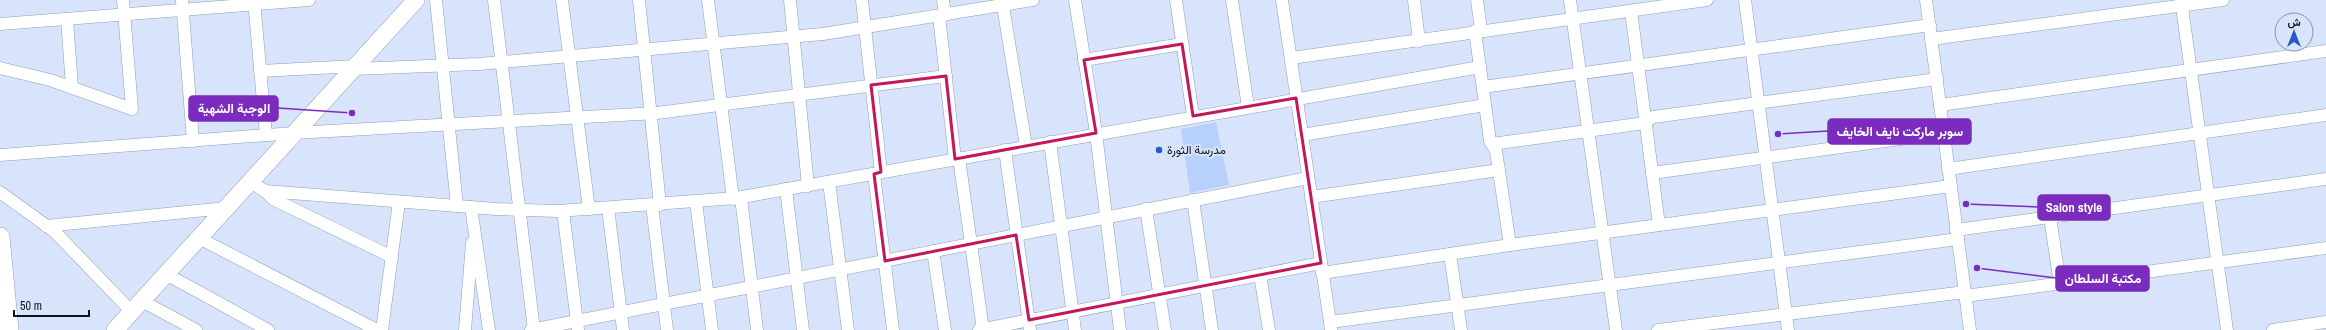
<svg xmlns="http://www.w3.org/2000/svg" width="2326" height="330" viewBox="0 0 2326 330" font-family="'Archivo Narrow',Vazirmatn,sans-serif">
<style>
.green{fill:#b8d0fc}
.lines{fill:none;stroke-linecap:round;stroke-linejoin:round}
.minor-casing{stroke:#919eb4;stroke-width:13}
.secondary-casing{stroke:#919eb4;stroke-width:18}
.trunk-casing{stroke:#919eb4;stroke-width:20}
.minor{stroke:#fff;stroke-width:12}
.secondary{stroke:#fff;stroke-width:17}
.trunk{stroke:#fff;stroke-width:19}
.marked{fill:none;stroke:#c2185b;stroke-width:3;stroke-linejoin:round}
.poi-dot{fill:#275ac8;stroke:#d7e4fc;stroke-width:1.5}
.labels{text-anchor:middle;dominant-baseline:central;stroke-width:4;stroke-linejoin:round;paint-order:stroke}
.poi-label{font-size:12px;fill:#11161e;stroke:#d7e4fc;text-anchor:start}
.leader{fill:none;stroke:#7b2cbf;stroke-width:1.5}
.callout-dot{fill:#7b2cbf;stroke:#d7e4fc;stroke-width:1.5}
.callout{fill:#7b2cbf;stroke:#7b2cbf;stroke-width:1.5}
.callout-label{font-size:13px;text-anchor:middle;font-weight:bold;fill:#fff}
</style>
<rect width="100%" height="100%" fill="#d7e4fc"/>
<polygon class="green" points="1216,122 1229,185 1190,193 1181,129"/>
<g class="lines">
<defs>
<g id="minor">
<polyline points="182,0 193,141"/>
<polyline points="254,0 266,135"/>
<polyline points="436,0 457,206"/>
<polyline points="494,0 534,330"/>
<polyline points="562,0 589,209"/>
<polyline points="639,0 660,205"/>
<polyline points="708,0 733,199"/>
<polyline points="790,0 808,186"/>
<polyline points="862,0 881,172"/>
<polyline points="943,0 945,15"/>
<polyline points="1002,0 1026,146"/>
<polyline points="1075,0 1096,133 1120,330"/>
<polyline points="1176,0 1193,116"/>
<polyline points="1232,0 1248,107"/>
<polyline points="1282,0 1331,329"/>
<polyline points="1414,0 1419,41"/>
<polyline points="1477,0 1481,30"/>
<polyline points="1570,0 1616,330"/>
<polyline points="1745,0 1788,330"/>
<polyline points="1926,0 1970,330"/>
<polyline points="2181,0 2227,330"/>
<polyline points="1631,11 1659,225"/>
<polyline points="939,16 955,159"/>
<polyline points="67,19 72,87"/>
<polyline points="0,24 309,0"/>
<polyline points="1475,31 1490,141 1496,151 1510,245"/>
<polyline points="1931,39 2223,0"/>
<polyline points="1291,58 1707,0"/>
<polyline points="1084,60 1182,44"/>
<polyline points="0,68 50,80 132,109 123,0"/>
<polyline points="353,69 479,64 823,34 1033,0"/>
<polyline points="260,71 356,66"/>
<polyline points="1483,87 1930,25"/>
<polyline points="1940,105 2326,51"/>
<polyline points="1302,135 1485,105"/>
<polyline points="1050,142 1075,330"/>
<polyline points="1492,144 1645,123 1653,117 1937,79"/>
<polyline points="1005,150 1030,330"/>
<polyline points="0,155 294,133 657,113 946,76"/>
<polyline points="959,158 983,330"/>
<polyline points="1948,169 2326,115"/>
<polyline points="1652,173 1944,133"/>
<polyline points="874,174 893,330"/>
<polyline points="250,182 265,191 496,209 558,211 736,198 1480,67"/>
<polyline points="829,182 848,330"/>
<polyline points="786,189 803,330"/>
<polyline points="265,191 273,199 392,257"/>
<polyline points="0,192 55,232 132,312"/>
<polyline points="1311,197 1499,170"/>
<polyline points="741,198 757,330"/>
<polyline points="1193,200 1212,330"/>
<polyline points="696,202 712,330"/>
<polyline points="652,205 667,330"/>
<polyline points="471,207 489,330"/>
<polyline points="608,208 623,330"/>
<polyline points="1146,209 1165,330"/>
<polyline points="563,211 578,330"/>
<polyline points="2050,217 2060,284"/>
<polyline points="46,226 226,208"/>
<polyline points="1956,230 2326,179"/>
<polyline points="199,238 377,330"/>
<polyline points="933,251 945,330"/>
<polyline points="1450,254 1461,330"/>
<polyline points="1322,273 1510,245 1951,186"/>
<polyline points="166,274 268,330"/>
<polyline points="1260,275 1269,330"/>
<polyline points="1965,296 2326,248"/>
<polyline points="142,301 196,330"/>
<polyline points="1330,322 1958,239"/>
<polyline points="382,330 399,202"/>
<polyline points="465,330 472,243"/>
<polyline points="531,330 1308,178"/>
<polyline points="979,330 1321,263"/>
<polyline points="1658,330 1965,292"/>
<polyline points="2273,330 2326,322"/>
</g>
<polyline id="secondary" points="115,330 416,0"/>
<polyline id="trunk" points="0,237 9,330"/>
</defs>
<use href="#minor" class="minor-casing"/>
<use href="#secondary" class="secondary-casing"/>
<use href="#trunk" class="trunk-casing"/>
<use href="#minor" class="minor"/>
<use href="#secondary" class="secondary"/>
<use href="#trunk" class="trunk"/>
</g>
<path class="marked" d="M 1182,44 L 1193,116 L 1296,98 L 1321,263 L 1029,320 L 1016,235 L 885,261 L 874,174 L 881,172 L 871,85 L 946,76 L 955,159 L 1096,133 L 1084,60 Z"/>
<circle class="poi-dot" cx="1159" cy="150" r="4"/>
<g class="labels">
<g class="poi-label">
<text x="1167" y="150">مدرسة الثورة</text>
</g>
</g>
<path class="leader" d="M352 113L278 108M1778 134L1828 131M1966 204L2038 207M1977 268L2056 278"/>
<g class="callout-dot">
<circle cx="352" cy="113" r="4"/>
<circle cx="1778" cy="134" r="4"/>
<circle cx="1966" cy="204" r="4"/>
<circle cx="1977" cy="268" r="4"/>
</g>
<g class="callout">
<rect x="189" y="96" width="89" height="25" rx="4"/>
<rect x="1828" y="119" width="143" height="25" rx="4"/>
<rect x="2038" y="195" width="72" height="25" rx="4"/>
<rect x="2056" y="266" width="93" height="25" rx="4"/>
</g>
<g class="callout-label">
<text x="234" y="113">الوجبة الشهية</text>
<text x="1900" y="136">سوبر ماركت نايف الخايف</text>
<text x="2074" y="212">Salon style</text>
<text x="2103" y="283">مكتبة السلطان</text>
</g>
<g transform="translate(2294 32)"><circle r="19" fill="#d7e4fc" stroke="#8892a3"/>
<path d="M0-3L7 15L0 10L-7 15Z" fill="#275ac8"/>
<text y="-6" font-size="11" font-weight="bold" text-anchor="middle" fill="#11161e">ش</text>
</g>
<path d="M14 310v6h75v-6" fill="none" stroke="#11161e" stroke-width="2"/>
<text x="20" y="310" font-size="12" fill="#11161e" stroke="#d7e4fc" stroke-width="3" paint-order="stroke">50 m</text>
</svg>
